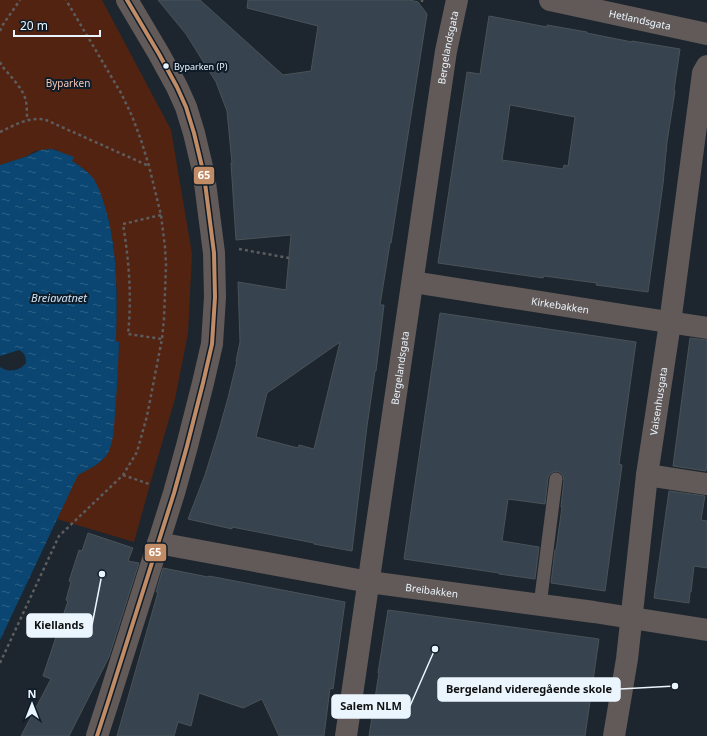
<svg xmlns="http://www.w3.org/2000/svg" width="707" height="736" viewBox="0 0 707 736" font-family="'Noto Sans',sans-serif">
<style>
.park{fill:#532311}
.water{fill:url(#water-ripples)}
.building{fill:#37434e;stroke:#4a5258;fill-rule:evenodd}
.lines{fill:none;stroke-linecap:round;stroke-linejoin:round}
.path{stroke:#5d5c5e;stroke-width:2.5;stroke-dasharray:3 3;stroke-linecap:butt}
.service{stroke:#625a58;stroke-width:13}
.minor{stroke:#625a58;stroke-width:22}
.tertiary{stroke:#625a58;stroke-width:22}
.bus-1-casing{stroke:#0e1c29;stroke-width:7}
.bus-1{stroke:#c18c65;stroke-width:4}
.bus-dot{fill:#ebf5fe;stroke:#0e1c29;stroke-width:1.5}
.labels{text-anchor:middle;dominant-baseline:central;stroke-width:4;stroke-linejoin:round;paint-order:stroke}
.bus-label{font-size:9px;fill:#ebf5fe;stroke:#0e1c29;text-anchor:start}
.street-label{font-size:10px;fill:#ebf5fe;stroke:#0e1c29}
.park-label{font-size:10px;fill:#f6c4b4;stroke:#0e1c29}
.water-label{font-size:11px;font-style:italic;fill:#d0e2f3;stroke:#0e1c29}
.leader{fill:none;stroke:#ebf5fe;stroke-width:1.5}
.callout-dot{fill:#ebf5fe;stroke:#0e1c29;stroke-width:1.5}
.callout{fill:#ebf5fe;stroke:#ebf5fe;stroke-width:1.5}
.callout-label{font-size:11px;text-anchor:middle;font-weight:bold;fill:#111}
.line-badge{stroke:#0e1c29;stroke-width:1.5}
.badge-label{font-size:11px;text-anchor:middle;font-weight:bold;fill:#fff}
</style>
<defs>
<pattern id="water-ripples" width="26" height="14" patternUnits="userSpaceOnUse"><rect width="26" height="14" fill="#0a4671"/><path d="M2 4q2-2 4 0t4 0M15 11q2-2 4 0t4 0" fill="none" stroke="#2e6186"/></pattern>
</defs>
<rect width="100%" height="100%" fill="#1d262e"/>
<path class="park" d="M 0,0 L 102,0 L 171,130 L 192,254 L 188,333 L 175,399 L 154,470 L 134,542 L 57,519 L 78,474 C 89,469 101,464 108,453 C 113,442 113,429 114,416 C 116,392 118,367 119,342 L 116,341 L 117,295 L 114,250 L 108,217 L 88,172 L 57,150 L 52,149 L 35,151 L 25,157 L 0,165 Z"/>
<path class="water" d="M 52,149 L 74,157 L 72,161 C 80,166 87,171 93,178 C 99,187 102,197 105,207 C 118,250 117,296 116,341 L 119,342 C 118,366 117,389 115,413 C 114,426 114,441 108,453 C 101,464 89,469 78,475 L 0,640 L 0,367 C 8,373 20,371 26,363 C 26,357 25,353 19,350 L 0,356 L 0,165 L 25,157 L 41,150 Z"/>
<g class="building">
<path d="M 158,0 L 200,0 L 283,75 L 311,71 L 318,26 L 247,8 L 248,0 L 410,0 L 418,2 L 427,14 L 391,243 L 390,243 L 380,305 L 384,305 L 376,371 L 375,371 L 367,426 L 352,551 L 314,544 L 314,543 L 232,527 L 232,529 L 188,519 L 205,475 L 219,430 L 228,398 L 237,361 L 236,361 L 240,342 L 238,282 L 286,290 L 291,235 L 236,240 L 231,163 L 232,163 L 227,111 L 216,82 L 186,34 ZM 340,342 L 314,449 L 299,445 L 298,448 L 256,437 L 267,393 Z"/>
<path d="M 489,16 L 547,27 L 547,25 L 587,32 L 587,33 L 632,42 L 632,41 L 680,49 L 674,90 L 675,91 L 667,142 L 663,184 L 648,292 L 596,285 L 597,283 L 544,276 L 543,278 L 438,263 L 467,72 L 480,74 ZM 510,105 L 575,117 L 568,166 L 564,165 L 563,169 L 502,160 Z"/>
<polygon points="440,313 636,342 619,464 622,465 605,591 551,583 555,550 556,550 562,507 561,507 564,480 563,476 561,473 557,471 553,472 550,474 548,478 545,504 508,499 502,541 539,547 535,579 499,574 499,573 404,559"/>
<polygon points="690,338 707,340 707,465 706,471 673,466"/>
<polygon points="669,491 705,496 701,520 707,521 707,568 694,566 691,592 690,592 689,603 654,598 659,562"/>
<polygon points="88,533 133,548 128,561 139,563 109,657 69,736 21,736 51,679 43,676 68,601 66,600 71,582 69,581 79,550 82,551"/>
<polygon points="163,568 208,577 209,576 345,602 333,689 330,688 324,736 279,736 262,699 243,708 199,693 191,726 178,722 174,736 117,736 158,592 156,592"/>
<polygon points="388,610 599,639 585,736 369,736 379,673 378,673"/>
</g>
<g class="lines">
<g class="path">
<polyline points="422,2 422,0"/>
<polyline points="0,31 2,26 20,0"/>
<path d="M 0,62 L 2,66 C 10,76 23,88 26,101 C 27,107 27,114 27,120"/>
<path d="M 0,132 C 15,125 29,116 46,120 L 149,166"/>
<path d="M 161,215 L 123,224 C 129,261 132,297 128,334 L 162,339"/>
<polyline points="239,249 289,258"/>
<polyline points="123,475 149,484"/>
<polyline points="0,663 59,536 123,475 137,452 147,416 162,339 164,319 166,265 165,247 161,215 149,166 141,140 132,116 121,93 66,0"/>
</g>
<polyline class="service" points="540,605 556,479"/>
<g class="minor">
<path id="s1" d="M 550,0 L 707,34"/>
<path id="s2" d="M 413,282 L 629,316 L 707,328"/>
<polyline points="647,475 707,484"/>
<path id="s3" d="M 158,543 L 369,582 L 594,612 L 707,630"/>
<path id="s4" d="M 614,736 L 627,659 L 647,475 L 670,323 L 703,73 L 707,66"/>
</g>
<g class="tertiary">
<polyline points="97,736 108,702 174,493 187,446 203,383 212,344 215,297 214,253 204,175 194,133 186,107 177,87 159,54 127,0"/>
<path id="s5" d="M 346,736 L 446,51 L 457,0"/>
</g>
<defs>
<polyline id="bus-1" points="97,736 108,702 174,493 187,446 203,383 212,344 215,297 214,253 204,175 194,133 186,107 177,87 159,54 127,0"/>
</defs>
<use href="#bus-1" class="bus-1-casing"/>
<use href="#bus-1" class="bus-1"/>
</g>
<circle class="bus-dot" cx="166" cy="66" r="3.5"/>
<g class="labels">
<g class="bus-label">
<text x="174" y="66">Byparken (P)</text>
</g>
<g class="street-label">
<text stroke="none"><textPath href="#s1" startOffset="92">Hetlandsgata</textPath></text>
<text stroke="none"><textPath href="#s5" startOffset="696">Bergelandsgata</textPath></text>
<text stroke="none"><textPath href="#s2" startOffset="149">Kirkebakken</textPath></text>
<text stroke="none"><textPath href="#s5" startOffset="372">Bergelandsgata</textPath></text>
<text stroke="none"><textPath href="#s4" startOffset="338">Vaisenhusgata</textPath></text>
<text stroke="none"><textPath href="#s3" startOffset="278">Breibakken</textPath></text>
</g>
<g class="park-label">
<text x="68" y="83">Byparken</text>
</g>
<g class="water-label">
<text x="59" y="297">Breiavatnet</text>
</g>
</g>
<path class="leader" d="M102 574L92 625M675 686L620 689M435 649L410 706"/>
<g class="callout-dot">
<circle cx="102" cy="574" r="4"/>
<circle cx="675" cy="686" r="4"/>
<circle cx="435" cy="649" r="4"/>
</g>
<g class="callout">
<rect x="27" y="614" width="65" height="23" rx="4"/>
<rect x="438" y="678" width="182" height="23" rx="4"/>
<rect x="332" y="695" width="78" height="23" rx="4"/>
</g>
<g class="callout-label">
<text x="59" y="629">Kiellands</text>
<text x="529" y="693">Bergeland videregående skole</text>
<text x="371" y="710">Salem NLM</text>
</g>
<g class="line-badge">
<rect x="193" y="166" width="22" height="19" rx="4" fill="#c18c65"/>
<rect x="144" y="543" width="23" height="19" rx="4" fill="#c18c65"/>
</g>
<g class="badge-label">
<text x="204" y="179">65</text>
<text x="155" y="556">65</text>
</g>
<g transform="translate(32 704)" stroke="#0e1c29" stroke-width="3" paint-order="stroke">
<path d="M0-3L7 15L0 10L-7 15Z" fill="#ebf5fe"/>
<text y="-6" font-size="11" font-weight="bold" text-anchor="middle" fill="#ebf5fe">N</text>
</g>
<path d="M14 30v6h86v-6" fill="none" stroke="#ebf5fe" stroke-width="2"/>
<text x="20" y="30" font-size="12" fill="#ebf5fe" stroke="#0e1c29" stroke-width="3" paint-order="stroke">20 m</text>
</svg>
